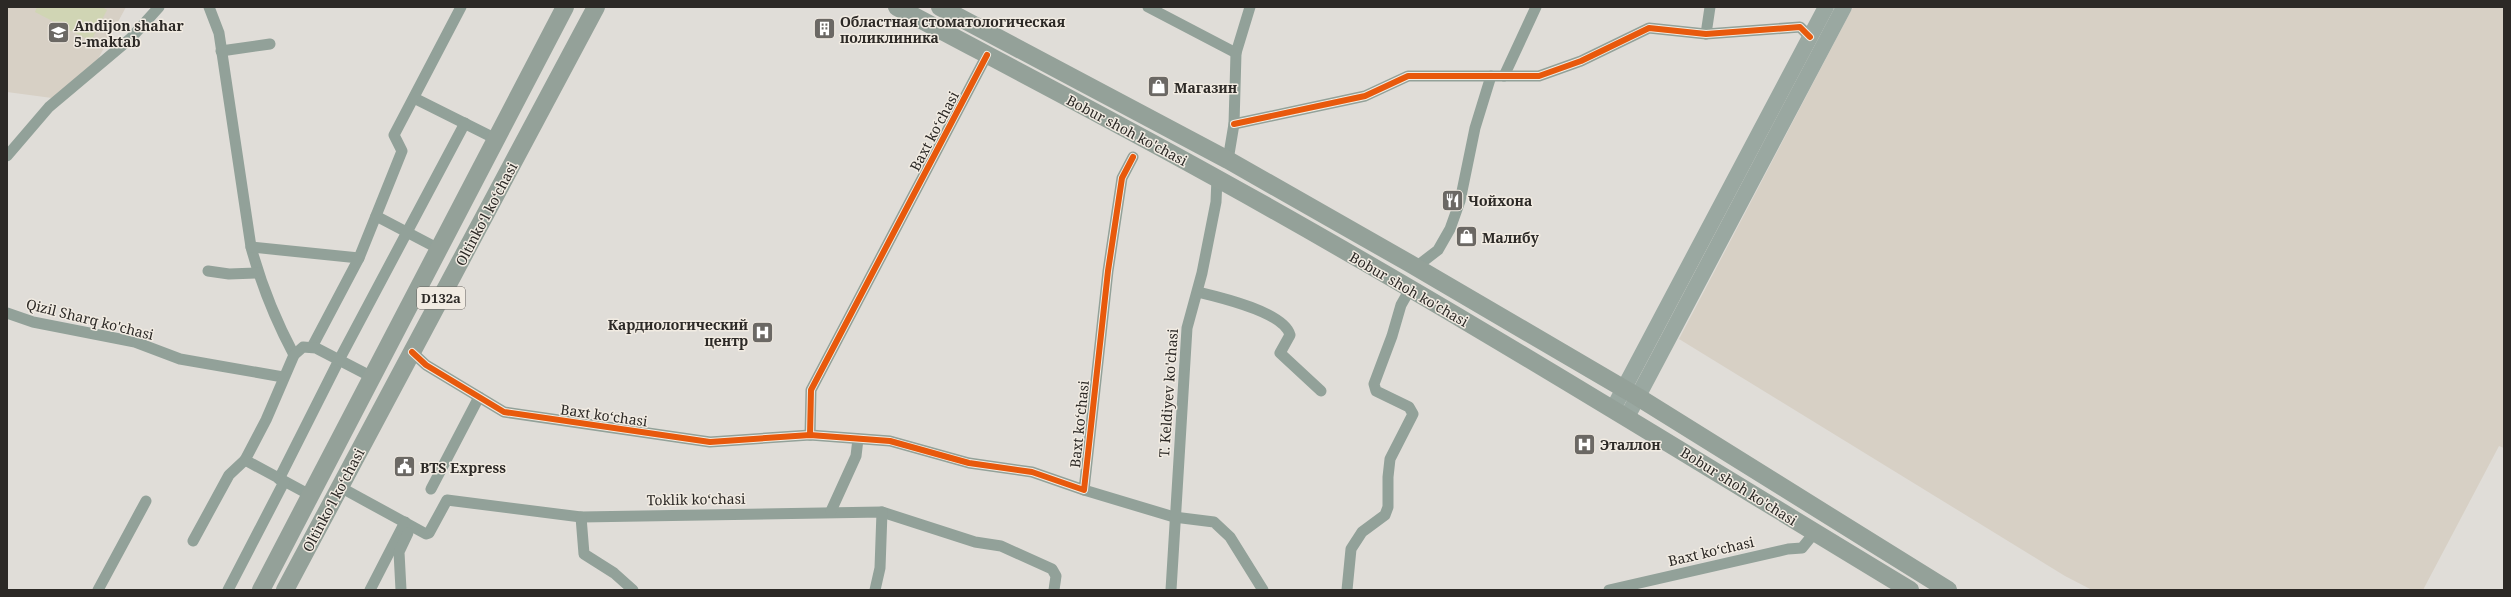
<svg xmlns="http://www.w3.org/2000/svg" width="2511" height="597" viewBox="0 0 2511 597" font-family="'Noto Serif',serif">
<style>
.built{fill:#d7d0c5}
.green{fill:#d0d5b4}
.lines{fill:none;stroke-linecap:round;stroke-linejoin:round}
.street{stroke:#92a199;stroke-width:11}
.secondary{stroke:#9aa8a1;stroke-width:16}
.primary{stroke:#94a199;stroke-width:18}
.cycleway-casing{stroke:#f1ebe2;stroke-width:8}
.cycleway{stroke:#e8590c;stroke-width:6}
.labels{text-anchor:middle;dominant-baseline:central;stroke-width:3;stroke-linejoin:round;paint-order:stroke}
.shield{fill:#f1ebe2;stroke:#67635e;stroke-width:1}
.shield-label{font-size:13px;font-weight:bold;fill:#2c2926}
.poi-label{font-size:14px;font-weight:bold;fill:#2c2926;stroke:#f1ebe2;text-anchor:start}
.street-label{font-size:14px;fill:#2c2926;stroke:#f1ebe2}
</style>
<rect width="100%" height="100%" fill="#e0ddd8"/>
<g class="built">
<polygon points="7,7 126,7 98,59 52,98 7,92"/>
<polygon points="1853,7 2504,7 2504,448 2499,446 2423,590 2092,590 2065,576 1679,339"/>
</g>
<polygon class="green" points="37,7 102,7 107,10 91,41 35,12"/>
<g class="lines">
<g class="street">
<path d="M 209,7 L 219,33 L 251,247 C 261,284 276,321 294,355"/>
<polyline points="1148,7 1236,53"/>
<polyline points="1706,34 1710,7"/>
<polyline points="221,51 270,44"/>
<polyline points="1504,76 1536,7"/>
<polyline points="414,98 496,139"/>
<polyline points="1234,124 1365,96 1408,76 1539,76 1581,61 1649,28 1706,34 1800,27 1810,37"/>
<polyline points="7,156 49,107 131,38 159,7"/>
<polyline points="1228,160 1234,124 1236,53 1250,7"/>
<polyline points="376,216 439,249"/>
<polyline points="251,247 359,258"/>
<polyline points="1416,267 1438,250 1450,229 1460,201 1475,128 1491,76"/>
<polyline points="208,271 229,274 258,273"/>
<path d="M 1198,292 C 1219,297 1284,312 1290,335 L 1280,353 L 1321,391"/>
<polyline points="7,313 33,322 135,342 180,359 283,377"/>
<polyline points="312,347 359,258 402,151 394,135 461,7"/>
<polyline points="412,352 426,365 504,412 710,442 810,435 890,441 969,463 1032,472 1084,490 1108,271 1122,178 1133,157"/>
<polyline points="810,435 811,390 987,55"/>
<polyline points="279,479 339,360 465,123"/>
<polyline points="340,487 426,534 429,533 447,500 581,517 882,512 975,542 1001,546 1052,569 1056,576 1054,590"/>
<polyline points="431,489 479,397"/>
<polyline points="1084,490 1174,517 1214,522 1230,537 1263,590"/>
<polyline points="310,495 245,460 266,420 294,355 303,347 316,348 372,377"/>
<polyline points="831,511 856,456 858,439"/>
<polyline points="581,517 584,554 614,573 633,590"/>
<polyline points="193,541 229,475 245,460"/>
<polyline points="98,590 146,501"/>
<polyline points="228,590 284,482"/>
<polyline points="370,590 405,522"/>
<polyline points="401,590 399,552 408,533"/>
<polyline points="875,590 880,568 882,512"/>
<polyline points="1171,590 1187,328 1202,273 1216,202 1217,178"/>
<polyline points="1347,590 1351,549 1362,532 1385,515 1388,507 1388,477 1390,459 1413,414 1409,407 1376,391 1374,384 1392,336 1401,305 1410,289"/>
<polyline points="1609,590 1788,549 1802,548 1815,532"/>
</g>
<g class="secondary">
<polyline points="1613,409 1826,7"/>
<polyline points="1627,417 1844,7"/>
</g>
<g class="primary">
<path d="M 897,7 C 1004,64 1112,120 1218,179 C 1453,309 1680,451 1910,590"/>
<polyline points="940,7 1228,160 1409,263 1638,397 1948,590"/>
<polyline points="261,590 565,7"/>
<polyline points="285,590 596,7"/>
</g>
<defs>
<g id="cycleway">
<polyline points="1234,124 1365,96 1408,76 1539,76 1581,61 1649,28 1706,34 1800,27 1810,37"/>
<polyline points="412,352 426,365 504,412 710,442 810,435 890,441 969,463 1032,472 1084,490 1108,271 1122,178 1133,157"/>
<polyline points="810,435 811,390 987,55"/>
</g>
</defs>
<use href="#cycleway" class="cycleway-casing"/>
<use href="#cycleway" class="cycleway"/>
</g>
<defs>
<symbol id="building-square" viewBox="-11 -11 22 22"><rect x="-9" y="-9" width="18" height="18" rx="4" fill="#6b6864" stroke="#f1ebe2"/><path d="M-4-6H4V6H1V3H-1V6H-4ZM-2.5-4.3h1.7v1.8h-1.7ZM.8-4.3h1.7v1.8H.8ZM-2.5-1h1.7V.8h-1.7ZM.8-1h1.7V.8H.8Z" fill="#fff"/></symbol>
<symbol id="school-square" viewBox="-11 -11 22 22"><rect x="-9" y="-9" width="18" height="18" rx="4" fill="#6b6864" stroke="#f1ebe2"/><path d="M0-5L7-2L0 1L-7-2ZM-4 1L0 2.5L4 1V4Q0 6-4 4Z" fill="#fff"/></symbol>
<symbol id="shop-square" viewBox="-11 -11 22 22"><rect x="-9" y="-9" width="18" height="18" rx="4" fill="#6b6864" stroke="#f1ebe2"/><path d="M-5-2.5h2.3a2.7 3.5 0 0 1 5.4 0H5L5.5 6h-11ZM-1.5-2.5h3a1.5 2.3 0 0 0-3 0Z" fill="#fff"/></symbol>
<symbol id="restaurant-square" viewBox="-11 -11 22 22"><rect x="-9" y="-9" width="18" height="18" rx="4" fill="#6b6864" stroke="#f1ebe2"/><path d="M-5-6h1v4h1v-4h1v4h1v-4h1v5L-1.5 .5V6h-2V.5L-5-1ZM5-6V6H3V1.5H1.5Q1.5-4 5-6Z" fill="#fff"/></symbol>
<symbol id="hospital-square" viewBox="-11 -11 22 22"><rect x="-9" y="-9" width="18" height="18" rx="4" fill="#6b6864" stroke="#f1ebe2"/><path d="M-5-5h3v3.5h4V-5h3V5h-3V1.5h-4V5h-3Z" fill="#fff"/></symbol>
<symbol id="civic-square" viewBox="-11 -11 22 22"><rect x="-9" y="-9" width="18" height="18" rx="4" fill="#6b6864" stroke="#f1ebe2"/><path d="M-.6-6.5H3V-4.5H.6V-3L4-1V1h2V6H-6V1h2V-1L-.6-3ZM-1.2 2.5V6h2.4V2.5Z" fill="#fff"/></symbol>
</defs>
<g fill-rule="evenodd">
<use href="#building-square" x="812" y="16" width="25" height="25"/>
<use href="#school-square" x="46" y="20" width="25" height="25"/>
<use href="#shop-square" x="1146" y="74" width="25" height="25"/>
<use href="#restaurant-square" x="1440" y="188" width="25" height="25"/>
<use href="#shop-square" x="1454" y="224" width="25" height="25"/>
<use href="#hospital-square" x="750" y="320" width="25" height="25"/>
<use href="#hospital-square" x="1572" y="432" width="25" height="25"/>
<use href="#civic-square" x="392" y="454" width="25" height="25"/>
</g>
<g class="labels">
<rect class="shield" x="417" y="287" width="48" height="22" rx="3"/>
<g class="shield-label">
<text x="441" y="298">D132a</text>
</g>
<g class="poi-label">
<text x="840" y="21">Областная стоматологическая<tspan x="840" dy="16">поликлиника</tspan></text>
<text x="74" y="25">Andijon shahar<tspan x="74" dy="16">5-maktab</tspan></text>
<text x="1174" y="87">Магазин</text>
<text x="1468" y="200">Чойхона</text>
<text x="1482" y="237">Малибу</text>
<text x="748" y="324" text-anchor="end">Кардиологический<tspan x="748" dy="16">центр</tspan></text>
<text x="1600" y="444">Эталлон</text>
<text x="420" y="467">BTS Express</text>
</g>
<g class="street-label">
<text transform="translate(1127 130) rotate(28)">Bobur shoh ko'chasi</text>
<text transform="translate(934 131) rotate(-62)">Baxt koʻchasi</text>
<text transform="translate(486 214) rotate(-62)">Oltinkoʻl koʻchasi</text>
<text transform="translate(1409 289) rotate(30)">Bobur shoh ko'chasi</text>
<text transform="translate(90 319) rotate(14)">Qizil Sharq ko'chasi</text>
<text transform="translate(1168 393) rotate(-86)">T. Keldiyev ko'chasi</text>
<text transform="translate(604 415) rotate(8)">Baxt koʻchasi</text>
<text transform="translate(1079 424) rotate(-84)">Baxt koʻchasi</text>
<text transform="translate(1739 486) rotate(32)">Bobur shoh ko'chasi</text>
<text transform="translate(696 499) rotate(-1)">Toklik koʻchasi</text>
<text transform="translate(333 500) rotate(-62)">Oltinkoʻl koʻchasi</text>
<text transform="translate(1711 551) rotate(-13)">Baxt koʻchasi</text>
</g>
</g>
<rect width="2511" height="597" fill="none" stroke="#2c2926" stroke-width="16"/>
</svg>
